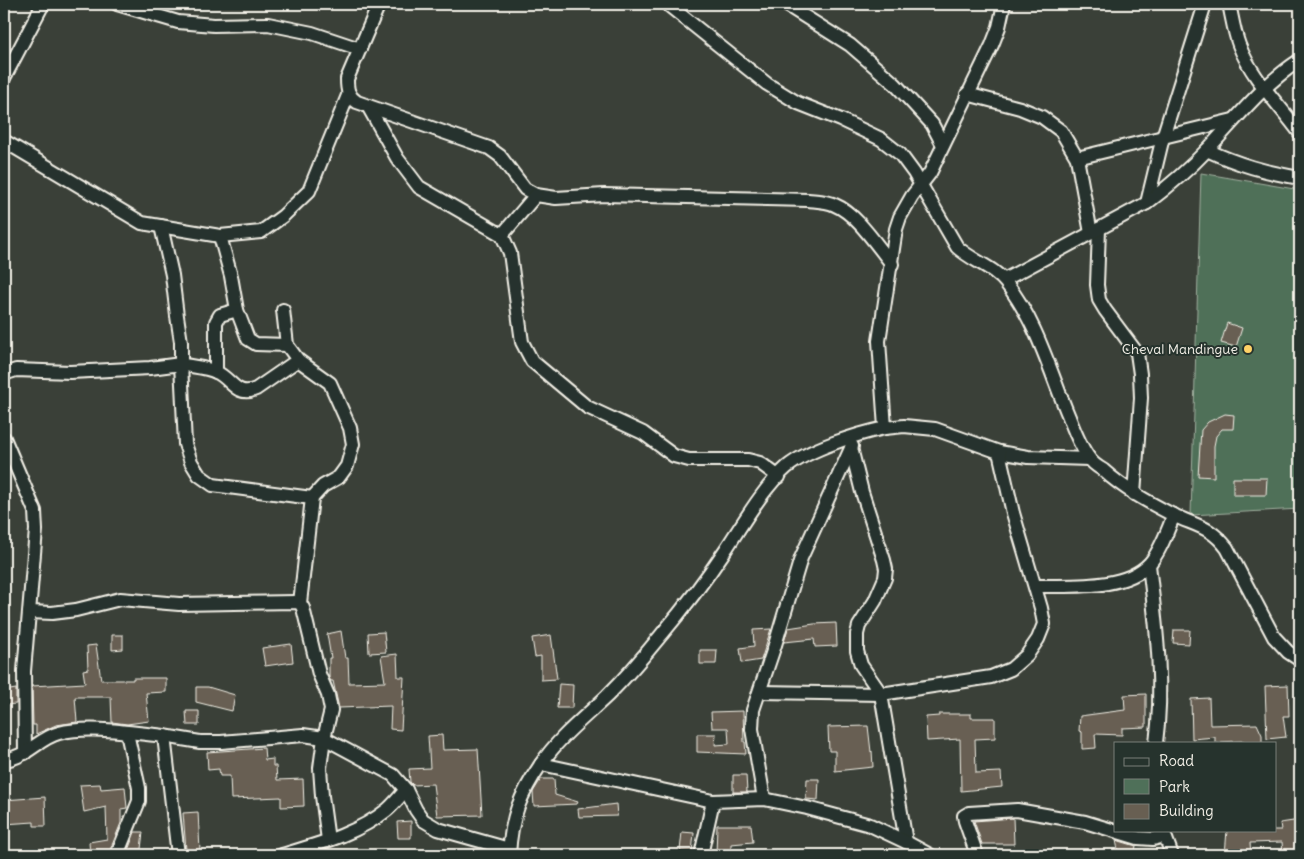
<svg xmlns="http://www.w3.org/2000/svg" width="1304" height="859" viewBox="0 0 1304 859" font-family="Delius,sans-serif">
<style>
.green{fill:#4f7059;stroke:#a2b0a0}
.building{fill:#685f52;stroke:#f4f1e8}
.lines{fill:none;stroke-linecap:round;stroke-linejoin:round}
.minor-casing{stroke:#f4f1e8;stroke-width:16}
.minor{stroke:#26332d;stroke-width:12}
.poi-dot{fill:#ffd166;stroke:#26332d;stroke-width:2}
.labels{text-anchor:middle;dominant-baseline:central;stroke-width:4;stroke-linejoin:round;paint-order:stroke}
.poi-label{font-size:14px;fill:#f4f1e8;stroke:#26332d;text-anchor:end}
</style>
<rect width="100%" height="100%" fill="#3a4038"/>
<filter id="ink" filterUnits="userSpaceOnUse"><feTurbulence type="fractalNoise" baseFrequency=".02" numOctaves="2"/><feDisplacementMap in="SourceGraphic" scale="10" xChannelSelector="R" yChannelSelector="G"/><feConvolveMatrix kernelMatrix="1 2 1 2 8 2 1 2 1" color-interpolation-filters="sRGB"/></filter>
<g filter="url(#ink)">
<polygon class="green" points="1201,173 1300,190 1300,509 1191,515"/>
<g class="building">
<polygon points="1227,323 1242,328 1236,347 1221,343"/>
<polygon points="1225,414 1234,415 1233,429 1222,429 1216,436 1214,446 1214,477 1198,476 1201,430 1208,422"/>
<polygon points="1233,478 1267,478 1266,495 1233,495"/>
<polygon points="836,623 837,646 815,647 814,639 784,642 788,628 814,624"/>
<polygon points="771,629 761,660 742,663 740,648 754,646 753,630"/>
<polygon points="1174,630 1190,630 1189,644 1173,643"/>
<polygon points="341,631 345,658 348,658 349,683 385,682 381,656 397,654 398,677 404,677 401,730 390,729 391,706 339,708 333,681 331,681 329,678 329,658 331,658 327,634"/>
<polygon points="384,632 386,652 369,653 368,633"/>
<polygon points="112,635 123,635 123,649 112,650"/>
<polygon points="551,635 557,679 541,680 541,656 535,657 532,638"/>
<polygon points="291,644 293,662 265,666 262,648"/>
<polygon points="96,645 101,680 133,680 133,678 166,678 166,692 146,693 149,721 127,724 112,722 111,697 75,697 77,722 56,725 36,734 36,725 33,725 32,686 85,683 83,670 88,669 87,646"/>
<polygon points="700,650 717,650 716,664 700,664"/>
<polygon points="559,684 573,685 572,708 557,708"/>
<polygon points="1288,685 1289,716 1283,716 1286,737 1267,739 1265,686"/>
<polygon points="196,687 208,687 235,695 232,711 196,702"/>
<polygon points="16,689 16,704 4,705 4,691"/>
<polygon points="1146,694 1146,727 1122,728 1122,735 1095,734 1096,748 1082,749 1082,732 1079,731 1080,716 1125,710 1124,695"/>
<polygon points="1209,698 1210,725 1257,724 1262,735 1262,743 1243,743 1243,741 1215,742 1215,737 1192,739 1191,699"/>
<polygon points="186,711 199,711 199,725 187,725"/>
<polygon points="743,711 744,742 745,742 746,754 697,752 697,734 716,734 715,745 729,744 728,728 712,728 711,712"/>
<polygon points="939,714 971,714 971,718 995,718 995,738 975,739 976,773 1001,772 1002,787 961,791 960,739 927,741 926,717 939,716"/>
<polygon points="868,726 871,752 872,751 873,767 835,771 835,751 829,751 828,727"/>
<polygon points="442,735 443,750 478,749 482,815 437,816 433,784 413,785 410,782 409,769 430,768 428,736"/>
<polygon points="264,748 265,760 273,759 273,766 276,766 277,780 303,779 304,806 281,807 281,797 231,799 230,776 220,776 219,769 208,770 207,752"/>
<polygon points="733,775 746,775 747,792 733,792"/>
<polygon points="541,779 554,779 555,795 578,802 577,804 534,806 533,792"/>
<polygon points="807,779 819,779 818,800 806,799"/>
<polygon points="100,784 101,789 125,787 127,808 121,809 121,823 108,855 90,855 89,842 107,839 106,807 84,812 80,785"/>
<polygon points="45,797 46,826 34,826 34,822 4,824 4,800"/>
<polygon points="616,804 617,816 579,817 578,809"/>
<polygon points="198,812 200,851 186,850 183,813"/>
<polygon points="1013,818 1014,844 982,844 974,821"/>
<polygon points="1300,820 1300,836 1298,836 1300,850 1283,853 1282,842 1250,843 1251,855 1225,855 1227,830 1281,830 1280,823"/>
<polygon points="411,821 411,838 398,838 397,822"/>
<polygon points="717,825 751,825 753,842 731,844 731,855 716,855"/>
<polygon points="135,832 143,832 141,849 132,849 133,853 127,853"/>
<polygon points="682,832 694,833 692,852 680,851"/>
<polygon points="1116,840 1136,846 1134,855 1119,855"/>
</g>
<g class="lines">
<defs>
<g id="minor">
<polyline points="117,4 178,22 214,25 268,24 312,33 360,49"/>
<path d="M 379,4 L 347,79 C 347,90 348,96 357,102 L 489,148 L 500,156 L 525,189 L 536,195 L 556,198 L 604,195 L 808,200 C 817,201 827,201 835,205 C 857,214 877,246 892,264"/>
<path d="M 667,4 L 767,84 L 798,103 L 841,120 L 881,139 L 900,154 L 914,173 L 957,247 C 972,261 994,267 1006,283 C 1037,322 1050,372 1069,417 C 1074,430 1080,446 1089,458 C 1092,463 1098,467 1103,470 C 1124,489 1148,502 1173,515 C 1196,526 1210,526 1227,548 L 1274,637 L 1288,652 L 1300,660"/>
<polyline points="785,4 850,45 895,84 932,124 943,145"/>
<path d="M 1229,4 C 1232,17 1234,32 1239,45 C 1252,79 1279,104 1300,133"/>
<polyline points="4,78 43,4"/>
<polyline points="967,94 1020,108 1042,117 1061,131 1077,158 1091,233"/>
<polyline points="368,106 397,158 419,187 502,235 510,253 522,342 532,361 587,407 643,433 674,456 689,460 748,460 760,463 779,477"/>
<polyline points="4,141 142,223 220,236 261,232 283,216 309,191 349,93"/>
<path d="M 1207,150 C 1239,165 1265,172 1300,178"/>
<polyline points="1077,158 1233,120"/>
<polyline points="1147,203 1163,137 1205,4"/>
<path d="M 161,226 L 172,275 L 177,316 L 181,342 L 181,364 C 192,367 206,367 216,372 C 232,379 236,398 256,389 L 298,360"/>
<polyline points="1099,229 1097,285 1099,300 1105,310 1137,353 1140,374 1141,398 1134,494"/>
<polyline points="502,235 536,195"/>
<polyline points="220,236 231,276 237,310 248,339 256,344 287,345"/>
<path d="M 1004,280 L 1147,203 C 1168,187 1189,169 1207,150 C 1237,118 1263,84 1300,60"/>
<polyline points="283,310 287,345 298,360 330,383 350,428 353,444 347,466 339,477 323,486 312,498 300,603"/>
<polyline points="216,372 216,322 220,315 237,310"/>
<polyline points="4,374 16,370 70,372 150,368 181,364 185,444 191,462 199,475 213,485 312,498"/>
<polyline points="885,428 904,426 935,429 999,452 1028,457 1089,459"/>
<polyline points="4,438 35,511 36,530 24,671 25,753"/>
<polyline points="851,448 862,492 884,560 886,569 885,578 875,601 859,626 857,634 857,651 861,665 881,694 906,842"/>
<path d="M 1149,565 C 1156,624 1164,684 1156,743"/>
<path d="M 1035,586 C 1069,585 1124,591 1150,563 C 1161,550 1167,531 1174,515"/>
<polyline points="30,612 52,613 76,610 120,599 179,604 296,602 300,603 303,608 319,674 328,695 331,710 324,738 320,768 322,796 328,840"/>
<polyline points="760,692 881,694 991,677 1011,669 1027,655 1038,639 1044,624 1041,608 1013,513 999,452"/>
<polyline points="164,736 200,742 221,742 303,735 324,738 393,775 406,790 416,810 423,820 438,829 509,849"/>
<path d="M 4,760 C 26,758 39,738 59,733 C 90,725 133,733 164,736 L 178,855"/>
<polyline points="541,764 713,801 764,799 807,808 870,825 906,842 930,855"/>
<polyline points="764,799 752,729 753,710 775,645 801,558 852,446"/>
<polyline points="1160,830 1165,836 1172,855"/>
<polyline points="117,855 139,801 139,788 127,733"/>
<path d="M 282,855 C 318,844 357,834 387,810 C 394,804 400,796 406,790"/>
<path d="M 509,855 C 511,817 520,795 541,764 C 559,737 584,718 607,696 C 626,677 645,655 662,634 C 685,607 706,579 726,549 C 743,523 764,487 787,467 C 809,449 857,434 885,428 L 879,341 L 896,229 L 900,217 L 912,196 L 930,173 L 992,45 L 999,27 L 1004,4"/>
<polyline points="701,855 713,801"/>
<polyline points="977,855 965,821 964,816 969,813 1017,810 1085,822 1138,838 1153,839 1165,836"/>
</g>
</defs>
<use href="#minor" class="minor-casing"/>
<use href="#minor" class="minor"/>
</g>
</g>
<circle class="poi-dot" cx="1248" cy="349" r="5"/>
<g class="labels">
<g class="poi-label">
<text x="1238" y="349">Cheval Mandingue</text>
</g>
</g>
<rect width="1304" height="859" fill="none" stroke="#26332d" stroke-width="20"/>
<rect x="10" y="10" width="1284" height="839" fill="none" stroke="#f4f1e8" stroke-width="2" filter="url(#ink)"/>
<rect x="1114" y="742" width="162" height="90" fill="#26332d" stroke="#787f78"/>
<rect x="1124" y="758" width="25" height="8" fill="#26332d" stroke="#787f78"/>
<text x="1159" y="766" font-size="15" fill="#f4f1e8">Road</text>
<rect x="1124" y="779" width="25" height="15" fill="#4f7059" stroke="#787f78"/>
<text x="1159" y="792" font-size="15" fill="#f4f1e8">Park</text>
<rect x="1124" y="804" width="25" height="15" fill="#685f52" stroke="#787f78"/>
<text x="1159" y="816" font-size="15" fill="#f4f1e8">Building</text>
</svg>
